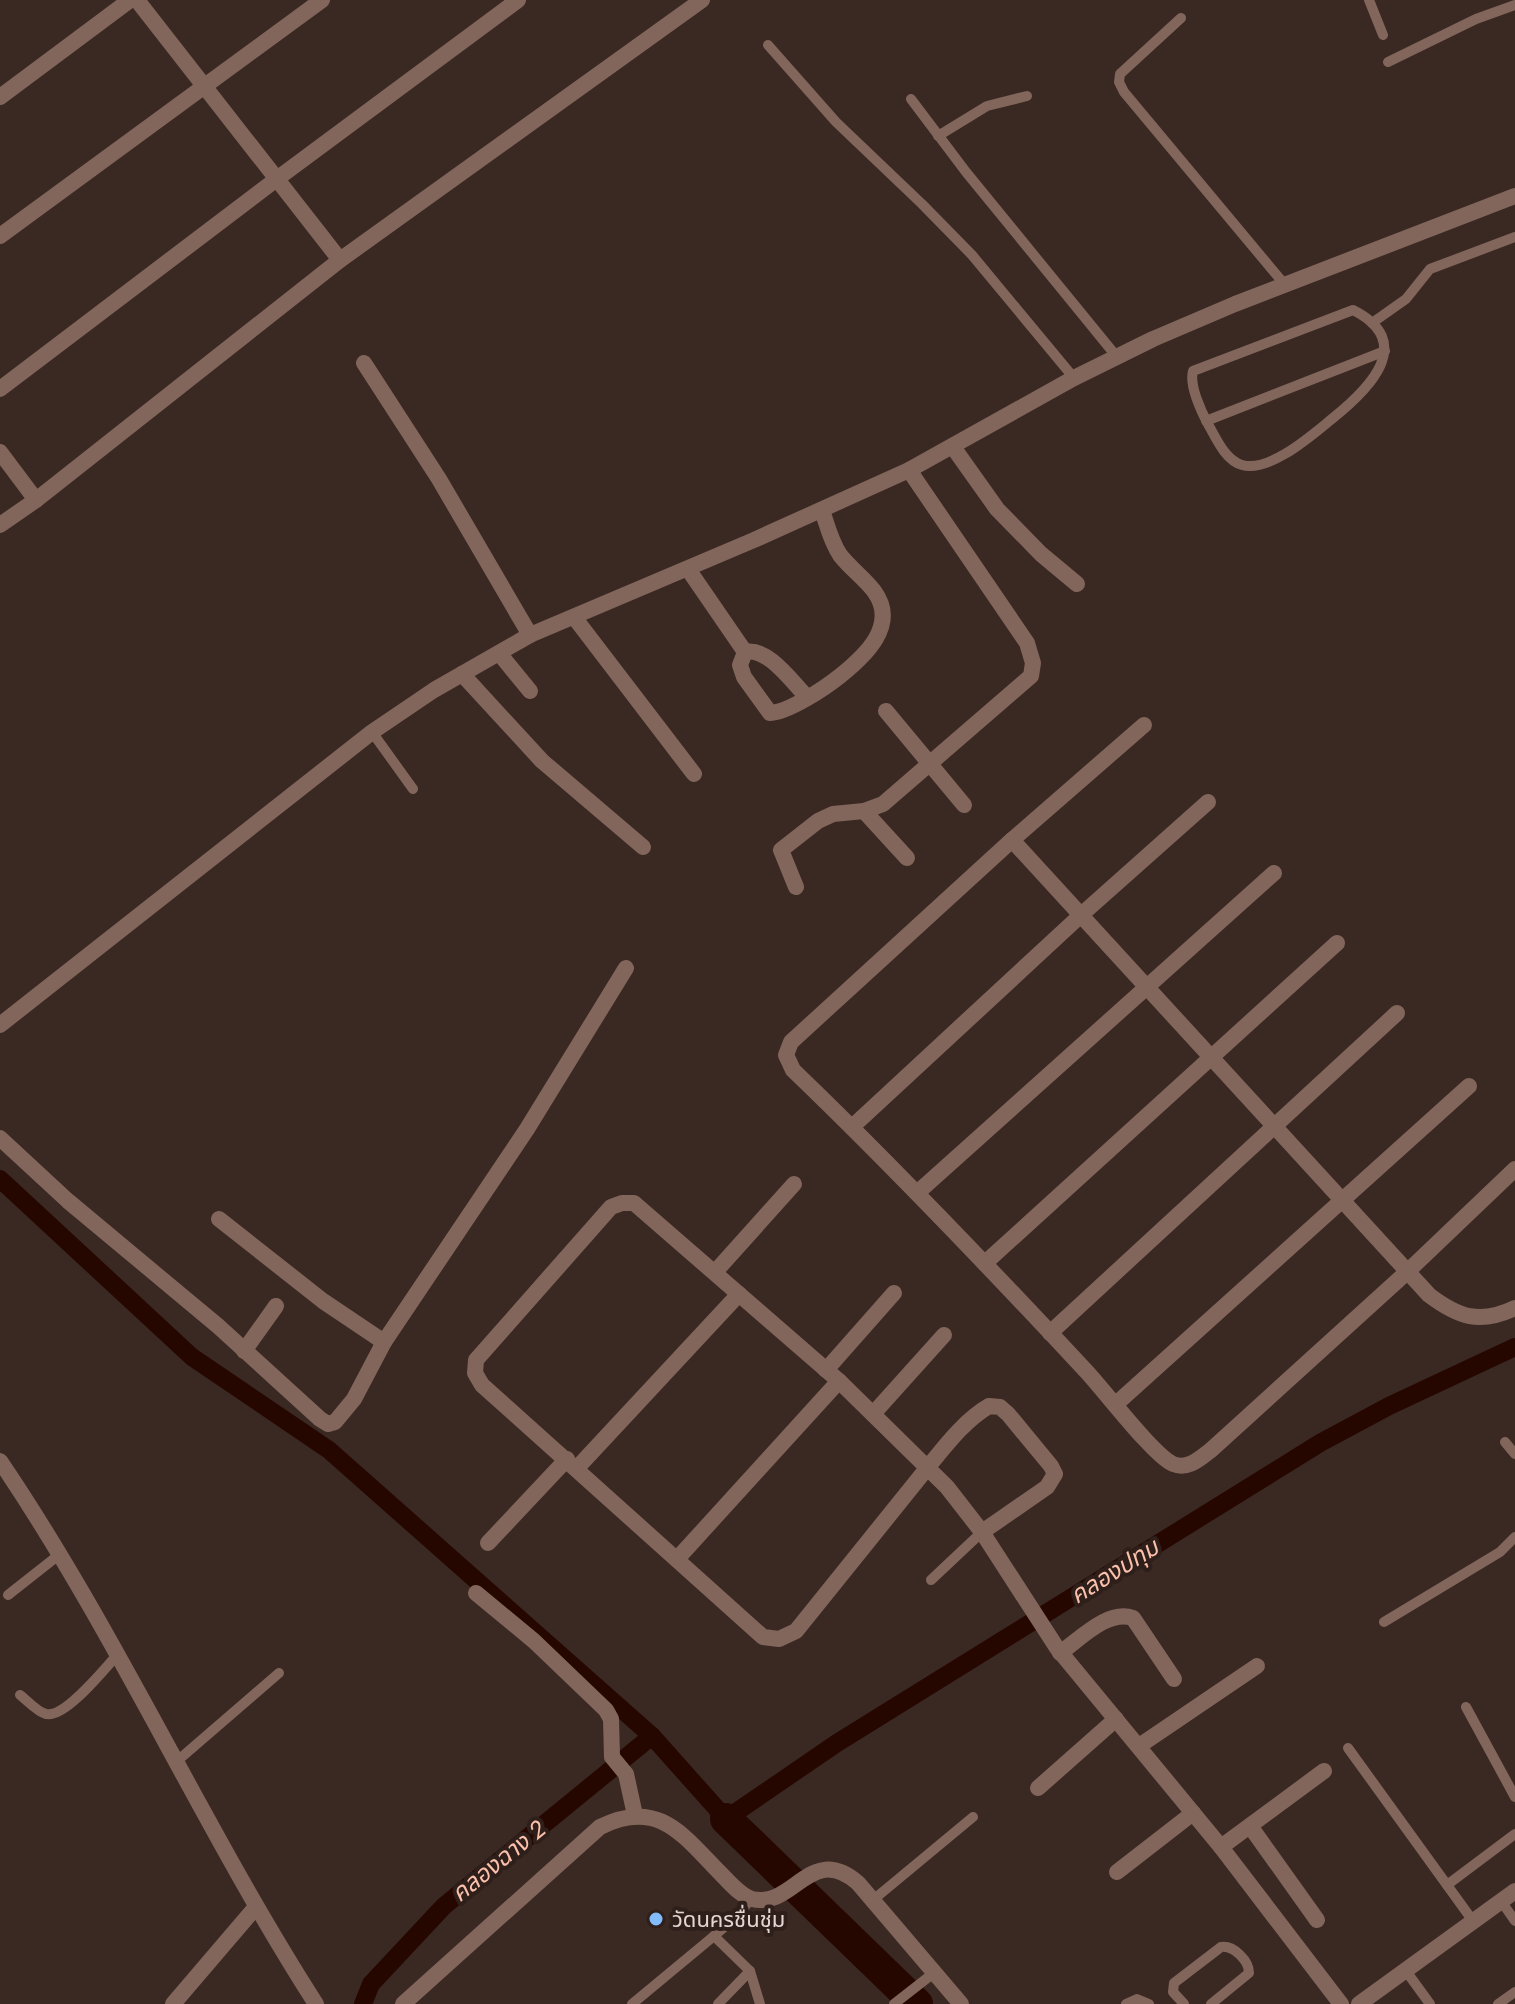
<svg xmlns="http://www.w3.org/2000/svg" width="1515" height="2004" viewBox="0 0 1515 2004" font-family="Jost,'Noto Sans Thai',sans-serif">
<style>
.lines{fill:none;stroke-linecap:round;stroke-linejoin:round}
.canal{stroke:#260700;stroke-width:18}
.river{stroke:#260700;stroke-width:32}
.lane{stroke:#83665b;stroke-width:10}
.street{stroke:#83665b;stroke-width:16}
.poi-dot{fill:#82bcfa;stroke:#2f1f1a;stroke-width:3}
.labels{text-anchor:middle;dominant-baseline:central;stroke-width:8;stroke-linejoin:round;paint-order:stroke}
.poi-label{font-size:22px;fill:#e3d7d3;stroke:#2f1f1a;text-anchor:start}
.water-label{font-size:24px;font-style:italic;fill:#fbc1ac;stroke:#2f1f1a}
</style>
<rect width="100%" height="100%" fill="#3a2923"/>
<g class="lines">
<g class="canal">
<polyline points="0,1179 192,1357 329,1450 652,1736 726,1819 837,1743 1320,1443 1389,1406 1515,1347"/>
<polyline points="363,2004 371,1984 444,1906 652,1736"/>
</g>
<polyline class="river" points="726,1819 917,2004"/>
<g class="lane">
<polyline points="1369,0 1383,35"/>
<polyline points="1181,18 1120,74 1119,82 1124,92 1285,285"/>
<polyline points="768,45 836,122 922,204 972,255 1074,378"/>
<polyline points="1388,62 1476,19 1515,5"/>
<polyline points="911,99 966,172 1117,357"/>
<polyline points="938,136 987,106 1027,96"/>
<path d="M 1353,310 C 1417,342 1369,389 1333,418 C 1313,434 1270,473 1242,465 C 1225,460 1216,438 1208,424 C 1201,411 1189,385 1193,371 Z"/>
<polyline points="1372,323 1406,299 1430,269 1515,237"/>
<polyline points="1206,421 1385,351"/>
<polyline points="372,732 413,789"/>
<polyline points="1505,1442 1515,1454"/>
<polyline points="931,1580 982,1532"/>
<polyline points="8,1595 60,1554"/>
<polyline points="1384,1622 1500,1552 1515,1537"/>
<path d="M 20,1695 C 27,1700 37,1712 46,1714 C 65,1719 106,1667 118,1654"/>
<polyline points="1466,1707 1515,1797"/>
<polyline points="1348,1748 1473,1921"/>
<polyline points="176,1762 279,1673"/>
<polyline points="1447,1885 1515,1834"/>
<polyline points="751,1899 736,1917 714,1936 750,1971 760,2004"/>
<polyline points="873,1900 973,1817"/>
<polyline points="1501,1901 1515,1921"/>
<polyline points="1406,1971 1430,2004"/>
<polyline points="632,2004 714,1936"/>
<polyline points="718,2004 750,1971"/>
<polyline points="894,2004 935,1972"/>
<polyline points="1126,2004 1137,1999 1149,2004"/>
<path d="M 1184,2004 L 1173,1992 L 1174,1983 L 1221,1947 C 1234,1945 1249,1961 1249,1973 L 1211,2004"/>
<polyline points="1498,2004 1515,1992"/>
</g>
<g class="street">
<polyline points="137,0 340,260"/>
<polyline points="0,97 130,0"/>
<polyline points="0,236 322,0"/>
<polyline points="364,363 439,479 530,635"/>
<polyline points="0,389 278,178 518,0"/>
<polyline points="953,447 997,509 1041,554 1077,584"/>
<polyline points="0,452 36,500"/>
<polyline points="0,525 36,500 340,260 702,0"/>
<path d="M 688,569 L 745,652 L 740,665 L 744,677 L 770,713 C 789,712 825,688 840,676 C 865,656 899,625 874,591 C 864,578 850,568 840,555 C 831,542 827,525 822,510"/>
<polyline points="574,617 694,774"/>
<path d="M 745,652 C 768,647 792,682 807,697"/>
<polyline points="499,653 530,691"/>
<polyline points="462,674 542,761 643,847"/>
<polyline points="886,711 964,805"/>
<path d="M 1144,725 L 1012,840 L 791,1042 L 786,1055 L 793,1070 C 894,1167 990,1268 1086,1371 C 1104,1390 1154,1456 1173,1464 C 1188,1470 1199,1459 1211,1450 L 1407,1272 L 1515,1169"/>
<polyline points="864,811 907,858"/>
<path d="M 1012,840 L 1429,1295 C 1458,1317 1480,1325 1515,1308"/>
<polyline points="796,887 781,850 818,821 833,814 864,811 883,804 1031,676 1033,663 1027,643 909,470"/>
<polyline points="0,1025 372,732 434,690 530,635 754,540 909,470 1074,378 1153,339 1235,304 1515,196"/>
<polyline points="852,1127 1081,915 1208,802"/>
<polyline points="0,1138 68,1201 218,1326 320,1419 328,1424 335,1422 354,1399 384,1342 527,1129 626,968"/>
<polyline points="917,1193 1274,873"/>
<polyline points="219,1219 323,1301 384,1342"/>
<polyline points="985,1263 1337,943"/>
<polyline points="715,1272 794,1184"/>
<polyline points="1050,1333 1397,1013"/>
<polyline points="244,1351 276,1306"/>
<polyline points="826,1370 894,1293"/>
<polyline points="1116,1404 1469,1086"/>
<polyline points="873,1414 944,1335"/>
<path d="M 0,1461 C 118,1635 203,1828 316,2004"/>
<polyline points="577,1468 739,1294"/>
<path d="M 982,1532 L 1047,1487 L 1055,1474 L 1051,1466 L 1008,1414 L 1000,1407 L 989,1406 C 965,1420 946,1445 928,1467 L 796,1631 L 779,1639 L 763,1637 L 482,1385 L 475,1373 L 476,1360 L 611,1207 L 622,1203 L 634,1203 L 839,1381 L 947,1487 L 982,1532 L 1057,1648 L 1221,1847 L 1341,2004"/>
<polyline points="488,1543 567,1459"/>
<polyline points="677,1559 839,1381"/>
<polyline points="476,1593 534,1641 606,1710 611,1719 612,1757 626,1774 635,1815"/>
<path d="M 1060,1653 C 1080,1639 1108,1609 1133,1618 L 1174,1679"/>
<polyline points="1139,1746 1257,1666"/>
<polyline points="1038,1788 1116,1719"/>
<polyline points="1250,1826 1317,1920"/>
<polyline points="1221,1847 1324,1771"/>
<polyline points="1117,1872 1193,1813"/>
<polyline points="173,2004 255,1908"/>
<path d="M 403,2004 L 600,1827 C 660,1797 684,1837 723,1876 C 731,1884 741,1896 752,1899 C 794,1909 810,1842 858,1883 L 961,2004"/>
<polyline points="1359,2004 1515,1891"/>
</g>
</g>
<circle class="poi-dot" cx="656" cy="1919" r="8"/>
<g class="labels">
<g class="poi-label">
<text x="672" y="1919">วัดนครชื่นชุ่ม</text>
</g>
<g class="water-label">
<text transform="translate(1114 1571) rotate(-32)">คลองปทุม</text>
<text transform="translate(498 1861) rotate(-39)">คลองฉาง 2</text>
</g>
</g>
</svg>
